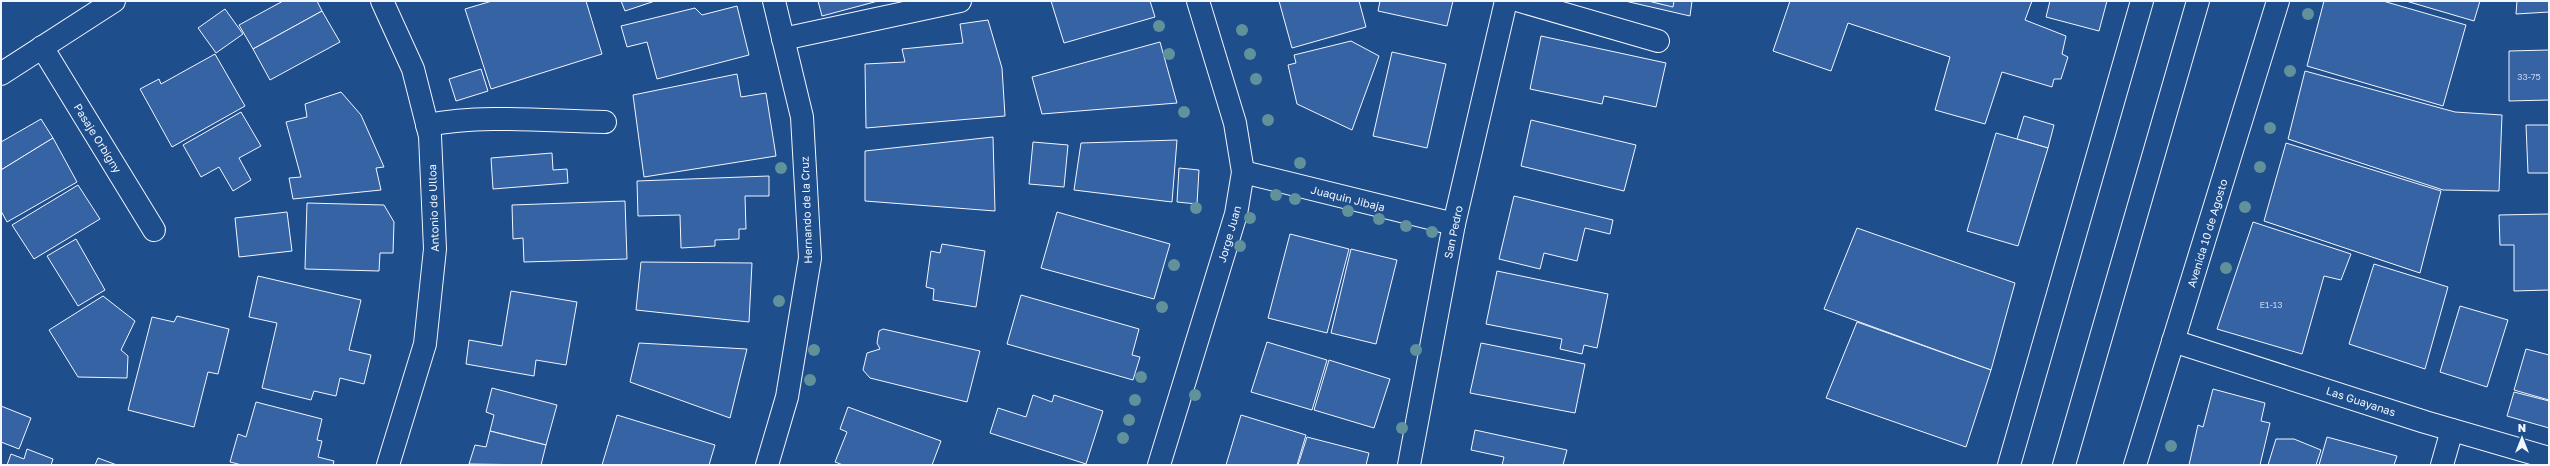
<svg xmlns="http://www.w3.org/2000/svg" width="2550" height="466" viewBox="0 0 2550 466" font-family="'Golos Text',sans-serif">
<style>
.building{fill:#3563a3;stroke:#f2f6ff}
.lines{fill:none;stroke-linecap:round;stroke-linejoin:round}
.minor-casing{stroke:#f2f6ff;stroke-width:24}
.major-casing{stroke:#f2f6ff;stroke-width:24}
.minor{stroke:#1f4e8c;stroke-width:22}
.major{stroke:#1f4e8c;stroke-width:22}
.tree{fill:#61919a}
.labels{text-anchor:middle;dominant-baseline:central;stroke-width:3;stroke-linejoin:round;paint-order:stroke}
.number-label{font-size:9px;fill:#c3d1e8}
.street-label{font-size:11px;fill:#f2f6ff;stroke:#1f4e8c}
</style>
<rect width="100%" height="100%" fill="#1f4e8c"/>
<g class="building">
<polygon points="283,1 317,1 322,11 253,49 239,25"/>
<polygon points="492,1 586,1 602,54 491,89 465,9"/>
<polygon points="621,1 655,1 625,11"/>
<polygon points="818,1 878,1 822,16"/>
<polygon points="1051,1 1150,1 1155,17 1064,43"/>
<polygon points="1279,1 1359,1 1366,27 1292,48"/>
<polygon points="1380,1 1453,1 1447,26 1378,11"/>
<polygon points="1625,1 1692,1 1690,16"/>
<polygon points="1648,1 1674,1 1673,7"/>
<polygon points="1790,1 2032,1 2025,20 2066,36 2062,54 2068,57 2061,79 2054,79 2052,87 2002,72 1985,124 1935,110 1950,57 1848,23 1831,71 1773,51"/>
<polygon points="2050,1 2107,1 2099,31 2046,17"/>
<polygon points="2324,1 2383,1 2466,25 2443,106 2307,66"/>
<polygon points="2406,1 2480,1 2474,21"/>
<polygon points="2517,1 2549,1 2549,12 2516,14"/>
<polygon points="737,6 749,55 657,79 647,42 627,47 621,26 695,8 702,15"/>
<polygon points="225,9 243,34 216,53 198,28"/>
<polygon points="322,11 340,42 270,80 253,49"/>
<polygon points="988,20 1002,68 1005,116 866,128 865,64 905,62 902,49 963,43 960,24"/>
<polygon points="1541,36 1666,63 1656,107 1604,96 1602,104 1530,89"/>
<polygon points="1351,41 1379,56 1352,130 1297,104 1288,65 1296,63 1294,55"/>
<polygon points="1160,42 1177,103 1042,114 1032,77"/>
<polygon points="2549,50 2549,100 2509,101 2509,51"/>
<polygon points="1392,52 1446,64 1427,148 1373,136"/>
<polygon points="215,54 245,106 172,147 140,89 159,79 161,84"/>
<polygon points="481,69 488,91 456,101 449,79"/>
<polygon points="2305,71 2455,112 2502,115 2499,191 2443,190 2288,139"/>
<polygon points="737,74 741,97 766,93 776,156 644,177 633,95"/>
<polygon points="341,92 361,115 384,167 376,168 381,190 293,199 289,178 301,177 286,122 307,117 305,104"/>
<polygon points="241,112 261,146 239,158 251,180 233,191 219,167 201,177 183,145"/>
<polygon points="2024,116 2054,125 2048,148 2017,139"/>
<polygon points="41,119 53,138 1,170 1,142"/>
<polygon points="1531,120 1636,145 1624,191 1521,166"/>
<polygon points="2526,125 2549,125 2549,173 2528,173"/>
<polygon points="1996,133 2048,148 2018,246 1967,231"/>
<polygon points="993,137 995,211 865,201 865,151"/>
<polygon points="53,138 77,182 7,222 1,211 1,170"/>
<polygon points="1177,140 1172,202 1074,190 1081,143"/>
<polygon points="1033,142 1068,145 1064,187 1029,184"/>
<polygon points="2286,143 2441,191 2420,273 2264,221"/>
<polygon points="552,153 553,170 567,169 568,183 493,189 491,158"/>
<polygon points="1179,168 1199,170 1197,204 1177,202"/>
<polygon points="769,176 769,196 745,196 746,229 739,229 739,239 715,240 715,246 681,248 680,215 638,216 637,181"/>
<polygon points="78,185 100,219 34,259 12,225"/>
<polygon points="1514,196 1613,220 1610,234 1585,228 1577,261 1544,253 1540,269 1499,259"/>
<polygon points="625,201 627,259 524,262 523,238 513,239 512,205"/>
<polygon points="307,203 384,205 394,222 393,253 380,253 379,271 305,269"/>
<polygon points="287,212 292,251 239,257 235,218"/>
<polygon points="1057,212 1170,244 1154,299 1041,268"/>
<polygon points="2549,214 2549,290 2514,291 2514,245 2500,245 2499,215"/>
<polygon points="2253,222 2351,254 2341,280 2324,276 2302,354 2217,329"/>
<polygon points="1857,228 2015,283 1991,370 1824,309"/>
<polygon points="1290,234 1349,249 1327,333 1268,318"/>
<polygon points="76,239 105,290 78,306 47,256"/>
<polygon points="942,244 985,251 976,307 933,300 934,289 926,287 931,251 940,253"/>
<polygon points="1351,249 1397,260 1376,344 1331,333"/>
<polygon points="641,262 752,263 749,322 636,310"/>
<polygon points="2374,264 2448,287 2425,369 2349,344"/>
<polygon points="1497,271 1608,294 1597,348 1584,345 1582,354 1560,349 1562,339 1486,324"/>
<polygon points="258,276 361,300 349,350 371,355 364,384 340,378 336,396 314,391 311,400 262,388 277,323 249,317"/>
<polygon points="511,291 577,302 566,365 536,360 534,376 466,364 469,340 502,346"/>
<polygon points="1021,295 1139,329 1132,355 1140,357 1133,380 1007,344"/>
<polygon points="103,296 135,321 121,350 128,356 127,378 78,377 49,330"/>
<polygon points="2460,306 2508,320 2487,387 2440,372"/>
<polygon points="177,316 229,329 218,374 208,372 194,427 128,410 152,317 174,322"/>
<polygon points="1857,322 1991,370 1966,447 1826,398"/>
<polygon points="883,329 980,351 967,402 870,378 863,370 867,353 880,349 877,343 879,331"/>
<polygon points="1267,342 1327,360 1312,410 1251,392"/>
<polygon points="639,343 747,349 730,418 630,382"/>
<polygon points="1481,343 1585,364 1575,413 1470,393"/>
<polygon points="2526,349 2549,355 2549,400 2514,390"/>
<polygon points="1329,360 1390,379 1374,428 1314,410"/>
<polygon points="492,388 557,405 546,445 490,431 494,415 486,412"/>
<polygon points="2213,389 2265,403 2261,421 2270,423 2260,465 2189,465 2198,425 2203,427"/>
<polygon points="2514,392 2549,401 2549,428 2507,416"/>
<polygon points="1033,395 1052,402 1054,395 1103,411 1086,464 990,433 998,408 1026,417"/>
<polygon points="256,402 322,419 317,440 322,441 318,457 334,461 333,465 242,465 230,462 238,434 246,437"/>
<polygon points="1,406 31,418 19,449 1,442"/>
<polygon points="848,407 941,441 932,465 843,465 835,462 847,432 840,429"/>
<polygon points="617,415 715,445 709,465 602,465"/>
<polygon points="1241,415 1306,435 1297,465 1226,465"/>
<polygon points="1475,430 1567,450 1563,465 1502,465 1504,457 1471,450"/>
<polygon points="490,431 546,445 541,465 469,464 475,445 486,447"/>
<polygon points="1307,437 1369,453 1366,465 1298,465"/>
<polygon points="2327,437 2397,456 2394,465 2319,465"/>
<polygon points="2276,439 2294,439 2321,450 2316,465 2268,465"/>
<polygon points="27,449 53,459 51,465 7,465 11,454 24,459"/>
<polygon points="98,458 117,465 95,465"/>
</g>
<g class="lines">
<defs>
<g id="minor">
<polyline points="382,1 413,69 430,136 435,249 425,344 388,465"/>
<polyline points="1520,1 1658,41"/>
<polyline points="783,39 960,1"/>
<polyline points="42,47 154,230"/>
<path d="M 427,125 C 485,114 545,121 605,122"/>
<polyline points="1243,172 1454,224"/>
<polyline points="2173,341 2425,422 2549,458"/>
<polyline points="767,465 787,397 810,258 802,117 774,1"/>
<polyline points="1159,465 1236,214 1243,172 1235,123 1198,1"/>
<polyline points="1409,465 1454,224 1506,1"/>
<polyline points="2064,465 2198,1"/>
<polyline points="2442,465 2452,430"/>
</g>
<g id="major">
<polyline points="1,74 114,1"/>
<polyline points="2009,465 2142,1"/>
<polyline points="2135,465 2278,1"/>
</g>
</defs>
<use href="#minor" class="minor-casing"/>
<use href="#major" class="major-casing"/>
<use href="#minor" class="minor"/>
<use href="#major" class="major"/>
</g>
<g class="tree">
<circle cx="2308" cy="14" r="6"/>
<circle cx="1159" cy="26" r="6"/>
<circle cx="1242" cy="30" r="6"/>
<circle cx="1169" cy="54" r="6"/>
<circle cx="1250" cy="54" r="6"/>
<circle cx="2290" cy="71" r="6"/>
<circle cx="1256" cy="79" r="6"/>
<circle cx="1184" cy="112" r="6"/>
<circle cx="1268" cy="120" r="6"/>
<circle cx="2270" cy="128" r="6"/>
<circle cx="1300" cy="163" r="6"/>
<circle cx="2260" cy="167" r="6"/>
<circle cx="781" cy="168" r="6"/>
<circle cx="1276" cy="195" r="6"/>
<circle cx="1295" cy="199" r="6"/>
<circle cx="2245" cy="207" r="6"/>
<circle cx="1196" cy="208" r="6"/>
<circle cx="1348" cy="211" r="6"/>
<circle cx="1250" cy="218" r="6"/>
<circle cx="1379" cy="219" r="6"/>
<circle cx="1406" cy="226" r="6"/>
<circle cx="1432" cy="232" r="6"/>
<circle cx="1240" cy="246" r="6"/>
<circle cx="1174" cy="265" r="6"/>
<circle cx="2226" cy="268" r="6"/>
<circle cx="779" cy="301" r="6"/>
<circle cx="1162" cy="307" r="6"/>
<circle cx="814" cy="350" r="6"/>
<circle cx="1416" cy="350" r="6"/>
<circle cx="1141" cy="377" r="6"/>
<circle cx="810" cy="380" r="6"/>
<circle cx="1195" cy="395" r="6"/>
<circle cx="1135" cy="400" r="6"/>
<circle cx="1129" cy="420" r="6"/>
<circle cx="1402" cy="428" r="6"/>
<circle cx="1123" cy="438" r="6"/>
<circle cx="2171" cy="446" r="6"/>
</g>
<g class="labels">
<g class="number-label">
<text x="2529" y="76">33-75</text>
<text x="2271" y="304">E1-13</text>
</g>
<g class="street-label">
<text transform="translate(98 138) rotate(58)">Pasaje Orbigny</text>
<text transform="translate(1348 198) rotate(14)">Juaquin Jibaja</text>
<text transform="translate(433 208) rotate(-92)">Antonio de Ulloa</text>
<text transform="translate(806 210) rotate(-92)">Hernando de la Cruz</text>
<text transform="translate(1453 232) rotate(-78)">San Pedro</text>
<text transform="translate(2207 233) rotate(-73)">Avenida 10 de Agosto</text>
<text transform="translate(1229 234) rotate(-74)">Jorge Juan</text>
<text transform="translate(2361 401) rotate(18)">Las Guayanas</text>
</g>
</g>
<rect width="2550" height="466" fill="none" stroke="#f2f6ff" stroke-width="4"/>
<g transform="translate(2522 438)" stroke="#1f4e8c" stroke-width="3" paint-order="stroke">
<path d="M0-3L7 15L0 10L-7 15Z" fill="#f2f6ff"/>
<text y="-6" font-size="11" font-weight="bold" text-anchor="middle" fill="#f2f6ff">N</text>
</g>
</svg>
